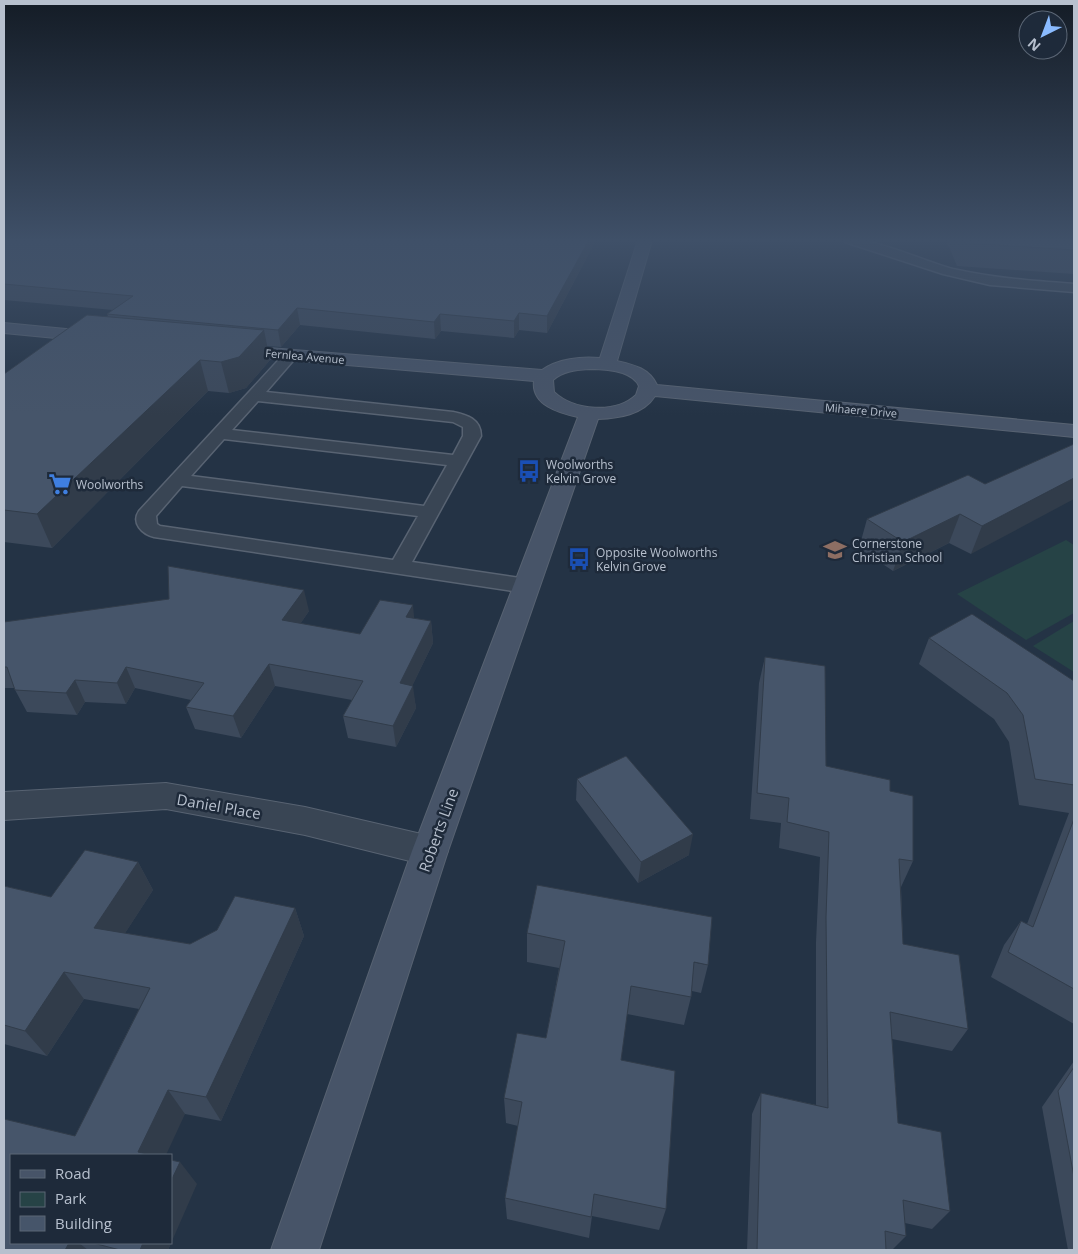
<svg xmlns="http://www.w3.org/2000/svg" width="1078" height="1254" viewBox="0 0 1078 1254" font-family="'Open Sans',sans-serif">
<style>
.green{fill:#264346}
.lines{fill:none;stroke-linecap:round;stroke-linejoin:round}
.lane-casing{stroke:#586372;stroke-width:3}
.street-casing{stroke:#586372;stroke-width:2}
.secondary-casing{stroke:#586372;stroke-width:2}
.lane{fill:#394554;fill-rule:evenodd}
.street{fill:#394554;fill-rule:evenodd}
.secondary{fill:#475468;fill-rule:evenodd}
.wall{fill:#3c495b}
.shaded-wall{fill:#313c4a}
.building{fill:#46556a;stroke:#313c4a}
.labels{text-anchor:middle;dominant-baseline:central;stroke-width:5;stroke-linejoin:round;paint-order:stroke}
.far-street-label{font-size:11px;fill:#b7c0ce;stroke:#1e2a3a}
.poi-label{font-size:12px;fill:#b7c0ce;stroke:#1e2a3a;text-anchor:start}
.near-street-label{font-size:15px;fill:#b7c0ce;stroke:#1e2a3a}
</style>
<rect width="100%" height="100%" fill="#243345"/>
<g class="green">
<polygon points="1066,540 1074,545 1074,613 1026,640 957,594"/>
<polygon points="1074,621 1074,672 1033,646"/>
</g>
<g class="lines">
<defs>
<g id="lane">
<path d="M 843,240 C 871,236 923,261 953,269 C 993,278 1033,281 1074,284 L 1074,292 L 990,285 L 943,274 L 845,242 Z"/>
<path d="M 291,351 L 296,352 L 298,355 L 266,392 L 453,412 C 467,415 481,419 481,436 L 412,562 L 527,579 L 535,581 L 538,586 L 535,591 L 527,593 L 154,537 C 142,534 131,523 139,511 L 286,352 ZM 258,401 L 453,422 L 463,427 L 463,436 L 453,455 L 232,430 ZM 224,439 L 447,465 L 424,506 L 191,476 ZM 182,486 L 418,516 L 393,560 L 160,526 L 157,524 L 156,516 Z"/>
</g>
<polygon id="street" points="166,783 305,807 430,836 442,840 448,851 442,862 430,866 305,835 166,809 4,820 4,792"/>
<g id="secondary">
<path d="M 638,240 L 652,240 L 617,361 C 634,365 649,368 657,385 L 1074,425 L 1074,437 L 655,396 C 643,415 619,418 598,419 L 448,851 L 319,1250 L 271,1250 L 412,851 L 578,417 C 559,413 531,405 534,381 L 232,355 L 226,354 L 223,350 L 226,346 L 232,345 L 542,370 C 557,359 581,356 600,358 ZM 589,369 C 604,369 632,370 639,386 L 636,395 C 616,414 574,411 554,392 L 553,380 C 563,371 576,370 589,369 Z"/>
<polygon points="4,323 97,332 103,333 106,337 103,341 97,342 4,333"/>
</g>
</defs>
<use href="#lane" class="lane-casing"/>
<use href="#street" class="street-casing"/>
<use href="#secondary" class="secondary-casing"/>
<use href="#lane" class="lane"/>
<use href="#street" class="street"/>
<use href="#secondary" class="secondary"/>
</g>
<g class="wall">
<polygon points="4,240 596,240 547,333 519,330 514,338 441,331 435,339 300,325 281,347 267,346 270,360 246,388 229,393 208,391 52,548 4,542 4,374 108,316 107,314 113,310 4,300"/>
<polygon points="917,240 1074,240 1074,274 957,266 947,242"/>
<polygon points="1074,444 971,554 949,543 893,571 859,548 867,519 985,484"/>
<polygon points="309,611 300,624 360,634 414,618 431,621 433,643 412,686 416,708 396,747 348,738 343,716 352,700 275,686 241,738 195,729 186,707 191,700 135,688 126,704 85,702 77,715 27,712 14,688 4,688 4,622"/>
<polygon points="929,638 1074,681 1074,1024 991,977 1004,945 1021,921 1027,924 1069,813 1019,805 1009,742 994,719 919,664"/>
<polygon points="765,657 826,766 890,791 913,861 901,887 903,944 968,1029 952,1051 892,1039 898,1123 950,1211 932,1229 905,1223 906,1236 892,1250 747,1250 752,1114 761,1093 816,1105 816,942 820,857 779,848 781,823 750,819 759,683"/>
<polygon points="577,779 689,855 638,883 576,800"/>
<polygon points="138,862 153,890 125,933 190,944 295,908 304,936 221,1121 185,1114 11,1243 171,1243 197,1184 168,1250 4,1250 75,1136 139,1009 84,999 47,1056 4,1044 4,886 51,897"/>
<polygon points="527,933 708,965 701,993 692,991 691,997 684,1025 627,1014 621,1060 666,1209 659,1230 592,1216 589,1238 507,1219 505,1198 518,1126 506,1123 504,1098 546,1038 559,968 527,962"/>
<polygon points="1074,1061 1074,1250 1068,1250 1042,1107"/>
</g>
<g class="shaded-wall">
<polygon points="589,240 596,240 547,333 547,316"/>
<polygon points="297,308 300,325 281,347 278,330"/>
<polygon points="519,313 519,330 514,338 514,321"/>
<polygon points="440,314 441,331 435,339 434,322"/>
<polygon points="264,330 270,360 246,388 229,393 221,362"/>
<polygon points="200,360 208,391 52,548 37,514"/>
<polygon points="1074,478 1074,499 971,554 982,526"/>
<polygon points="960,514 949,543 893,571 903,542"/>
<polygon points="304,590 309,611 288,642 282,620"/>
<polygon points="413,605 415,627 406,617"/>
<polygon points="431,621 433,643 403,705 400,683"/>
<polygon points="269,664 275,686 241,738 233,716"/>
<polygon points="126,667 135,688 126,704 117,683"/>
<polygon points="75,680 85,702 77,715 66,693"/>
<polygon points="413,686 416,708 396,747 393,726"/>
<polygon points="693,834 689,855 638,883 641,862"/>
<polygon points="138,862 153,890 111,955 94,928"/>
<polygon points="295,908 304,936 221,1121 206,1097"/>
<polygon points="64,972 84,999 47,1056 25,1031"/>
<polygon points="168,1090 185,1114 166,1155 141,1155 138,1152"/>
<polygon points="180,1162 197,1184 168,1250 140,1250 143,1243 171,1243 171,1181"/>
<polygon points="69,1243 79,1243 88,1250 65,1250"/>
</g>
<g class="building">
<polygon points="4,240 589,240 547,316 519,313 514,321 440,314 434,322 297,308 278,330 107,314 133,296 4,284"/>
<polygon points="962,240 1074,240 1074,250 964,243"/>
<polygon points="87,315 264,330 239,357 221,362 200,360 37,514 4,510 4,374"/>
<polygon points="1074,444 1074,478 982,526 960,514 903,542 867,519 968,475 985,484"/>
<polygon points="168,566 304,590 282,620 360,634 380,600 413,605 406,617 431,621 400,683 413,686 393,726 343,716 363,681 269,664 233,716 186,707 204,683 126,667 117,683 75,680 66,693 15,690 7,667 4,667 4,622 169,599"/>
<polygon points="972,614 1074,681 1074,785 1035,779 1023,715 1007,693 929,638"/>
<polygon points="765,657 825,666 826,766 890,780 890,791 913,796 913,861 899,859 903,944 959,955 968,1029 890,1012 898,1123 941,1132 950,1211 903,1200 906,1236 885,1231 886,1250 757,1250 761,1093 828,1108 826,917 829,832 787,822 789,798 757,793"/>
<polygon points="626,756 693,834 641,862 577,779"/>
<polygon points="1074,819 1074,989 1008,952 1021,921 1033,927"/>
<polygon points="85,850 138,862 94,928 190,944 217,930 235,896 295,908 206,1097 168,1090 138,1152 151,1155 11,1155 11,1243 69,1243 65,1250 4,1250 4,1119 75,1136 150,988 64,972 25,1031 4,1025 4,886 51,897"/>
<polygon points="537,885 712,917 708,965 694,962 691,997 631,986 621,1060 675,1071 666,1209 594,1194 591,1217 505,1198 522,1102 504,1098 517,1033 546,1038 565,941 527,933"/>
<polygon points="1074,1067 1074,1177 1058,1091"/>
<polygon points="171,1160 180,1162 171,1181"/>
<polygon points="93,1243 143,1243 140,1250 120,1250"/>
</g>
<linearGradient id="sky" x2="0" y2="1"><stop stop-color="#141c26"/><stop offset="0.58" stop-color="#3f5068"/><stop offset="1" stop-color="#3f5068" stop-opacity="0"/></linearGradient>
<rect width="1078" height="415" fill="url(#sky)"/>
<defs>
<symbol id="bus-bare" viewBox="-9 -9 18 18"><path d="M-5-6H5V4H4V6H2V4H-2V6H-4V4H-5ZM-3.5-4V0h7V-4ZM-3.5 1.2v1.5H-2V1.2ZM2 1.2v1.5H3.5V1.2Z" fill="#1a4fb4" stroke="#1e2a3a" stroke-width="2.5" paint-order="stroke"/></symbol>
<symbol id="supermarket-bare" viewBox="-9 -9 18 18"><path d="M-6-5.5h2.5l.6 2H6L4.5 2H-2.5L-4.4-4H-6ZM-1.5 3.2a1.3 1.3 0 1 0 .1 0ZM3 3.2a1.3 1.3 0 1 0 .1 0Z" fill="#3f7fe0" stroke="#1e2a3a" stroke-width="2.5" paint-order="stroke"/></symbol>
<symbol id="school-bare" viewBox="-9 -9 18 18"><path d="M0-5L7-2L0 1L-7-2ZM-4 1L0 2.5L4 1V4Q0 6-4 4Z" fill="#8d6e63" stroke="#1e2a3a" stroke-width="2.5" paint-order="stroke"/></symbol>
</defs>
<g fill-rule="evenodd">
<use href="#bus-bare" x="513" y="455" width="32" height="32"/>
<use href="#supermarket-bare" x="44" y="468" width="32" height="32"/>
<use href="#school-bare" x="819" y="534" width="32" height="32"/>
<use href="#bus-bare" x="563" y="543" width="32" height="32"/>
</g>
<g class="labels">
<g class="far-street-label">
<text transform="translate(305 356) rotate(5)">Fernlea Avenue</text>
<text transform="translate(861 410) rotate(5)">Mihaere Drive</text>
</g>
<g class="poi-label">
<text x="546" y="464">Woolworths<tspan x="546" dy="14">Kelvin Grove</tspan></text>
<text x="76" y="484">Woolworths</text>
<text x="852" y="543">Cornerstone<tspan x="852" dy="14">Christian School</tspan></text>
<text x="596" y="552">Opposite Woolworths<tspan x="596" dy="14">Kelvin Grove</tspan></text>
</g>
<g class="near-street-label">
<text transform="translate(219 806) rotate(10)">Daniel Place</text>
<text transform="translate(438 830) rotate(-70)">Roberts Line</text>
</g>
</g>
<rect width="1078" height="1254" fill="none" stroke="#b7c0ce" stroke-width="10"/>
<rect x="10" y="1154" width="162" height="90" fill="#1e2a3a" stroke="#5b6675"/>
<rect x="20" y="1170" width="25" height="8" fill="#475468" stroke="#5b6675"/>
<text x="55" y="1179" font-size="15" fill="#b7c0ce">Road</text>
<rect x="20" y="1192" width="25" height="15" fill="#264346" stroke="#5b6675"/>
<text x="55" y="1204" font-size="15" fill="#b7c0ce">Park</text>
<rect x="20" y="1216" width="25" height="15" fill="#46556a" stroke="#5b6675"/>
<text x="55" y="1229" font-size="15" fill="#b7c0ce">Building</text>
<g transform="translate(1043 35) rotate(222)"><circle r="24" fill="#1e2a3a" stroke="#5b6675"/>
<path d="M0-4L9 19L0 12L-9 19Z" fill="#8abbff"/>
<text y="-8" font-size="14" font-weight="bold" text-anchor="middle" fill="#b7c0ce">N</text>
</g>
</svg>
